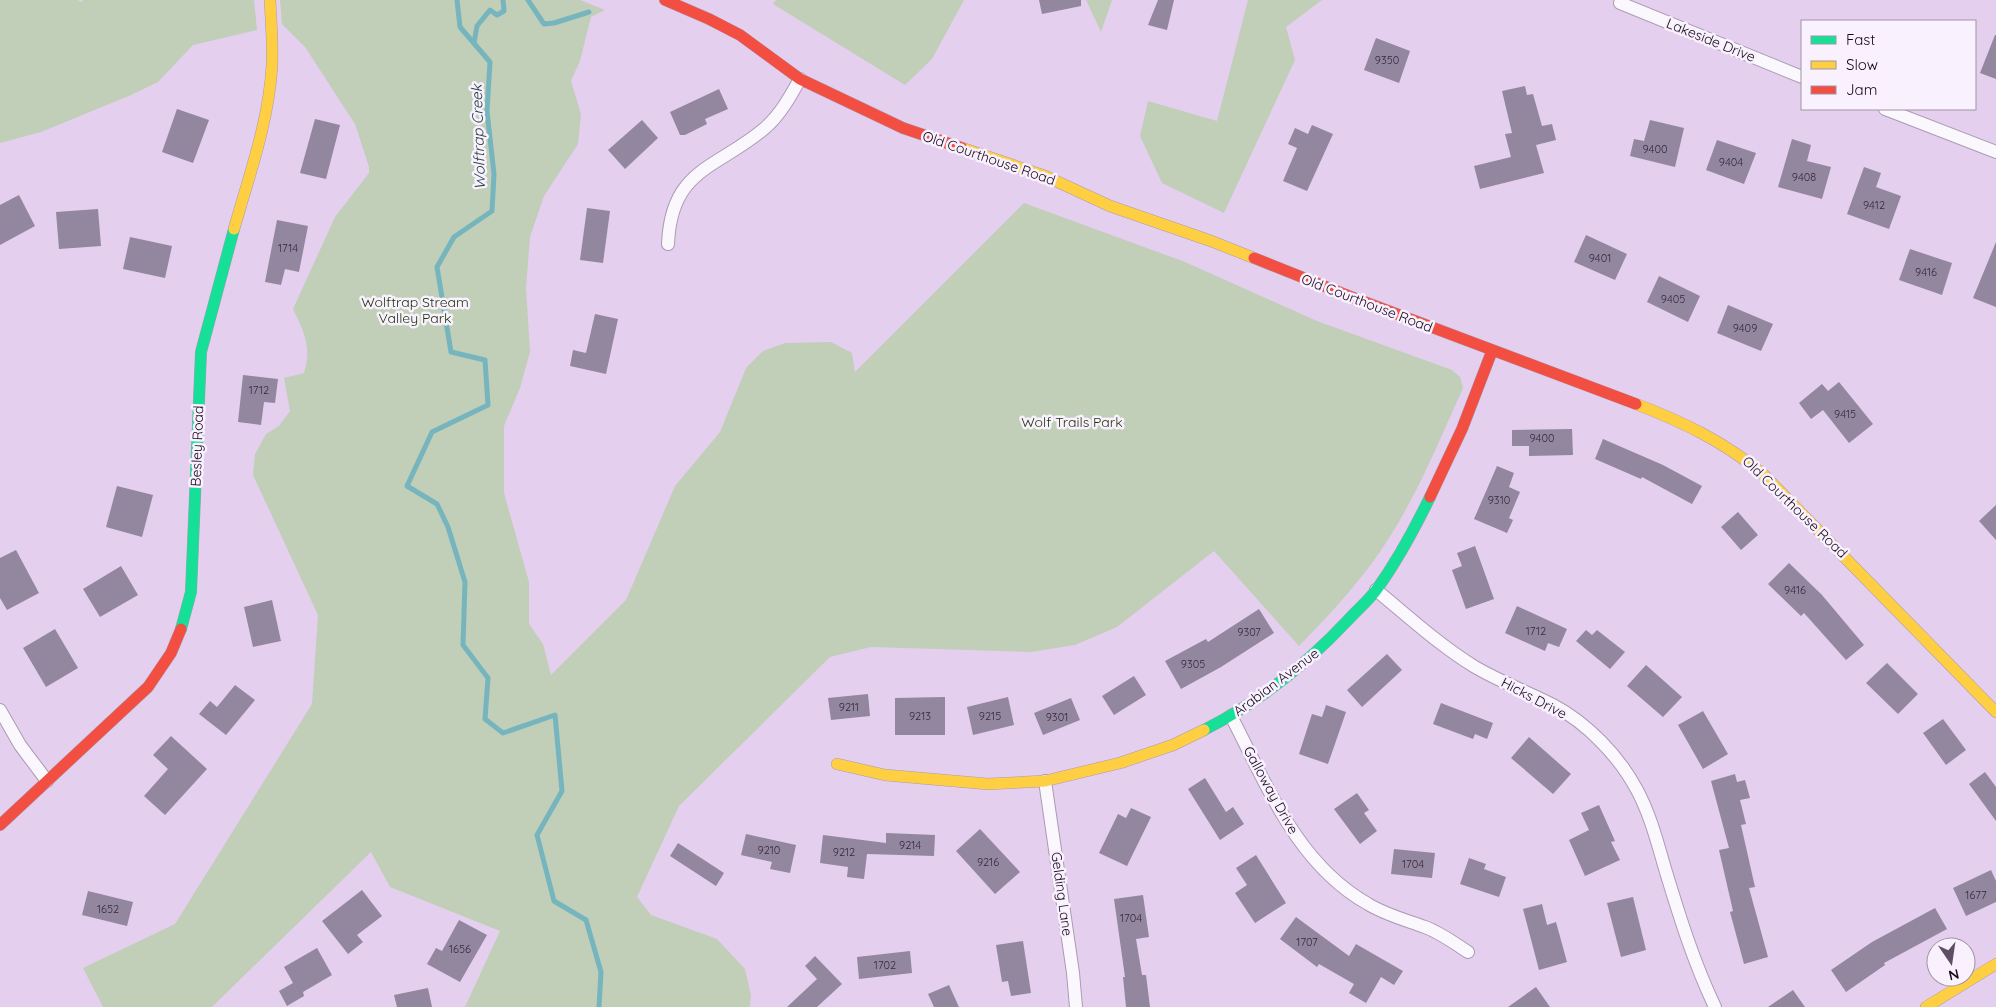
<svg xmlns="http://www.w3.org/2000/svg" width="1996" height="1007" viewBox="0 0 1996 1007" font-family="Quicksand,sans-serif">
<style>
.green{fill:#c1ceb8}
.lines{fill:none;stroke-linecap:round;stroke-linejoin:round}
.stream{stroke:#76b5be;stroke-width:5}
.building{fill:#93869f}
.street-casing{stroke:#ab9bb3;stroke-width:14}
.fast-casing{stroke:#ab9bb3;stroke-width:12}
.slow-casing{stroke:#ab9bb3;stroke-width:12}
.jam-casing{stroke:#ab9bb3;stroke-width:12}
.street{stroke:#fbf8fd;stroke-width:12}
.fast{stroke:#16e098;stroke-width:11}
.slow{stroke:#ffcf43;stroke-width:11}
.jam{stroke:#f24e42;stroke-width:11}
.labels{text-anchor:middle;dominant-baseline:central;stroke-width:5;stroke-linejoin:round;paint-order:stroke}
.number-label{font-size:11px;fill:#36283e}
.street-label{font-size:14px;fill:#17091d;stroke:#f9f1fd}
.park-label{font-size:14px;fill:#193207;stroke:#f9f1fd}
.water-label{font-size:15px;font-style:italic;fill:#254444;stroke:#f9f1fd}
</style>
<rect width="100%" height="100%" fill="#e4cfef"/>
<g class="green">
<polygon points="0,0 78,0 81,2 83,0 254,0 257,30 193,45 158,82 131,95 41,132 0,143"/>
<path d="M 280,0 L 580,0 L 605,10 L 591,17 L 580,61 L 571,81 L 581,114 L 578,144 L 544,196 L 530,237 L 526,288 L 530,352 L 520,388 L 504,426 L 504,493 L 529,582 L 529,624 L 543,644 L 551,675 L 626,600 L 675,486 L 720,432 L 746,368 L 763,351 L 785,343 L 831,342 L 852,353 L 855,372 L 1024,203 L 1185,262 L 1317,321 L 1452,370 L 1460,377 L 1463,388 C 1440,439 1419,491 1389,538 C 1364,578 1332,612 1299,646 L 1214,551 L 1117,627 L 1075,645 L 1031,652 L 871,647 L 830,657 L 679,806 L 637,897 L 651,915 L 717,939 L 745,969 L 751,995 L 750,1007 L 465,1007 L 500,931 L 390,887 L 371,852 L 212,1007 L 103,1007 L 83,968 L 175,924 L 312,704 L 318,615 L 253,475 L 255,454 L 266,434 L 279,426 L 290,411 L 284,378 L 304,373 C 312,347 304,332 293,309 L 335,217 L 369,173 L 369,167 L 355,124 L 305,47 L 282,24 Z"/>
<polygon points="776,0 964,0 932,59 905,85 773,4"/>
<polygon points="1086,0 1112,0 1101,32"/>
<polygon points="1248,0 1322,0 1286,27 1295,60 1224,213 1162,183 1140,136 1148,101 1217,121"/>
</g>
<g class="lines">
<g class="stream">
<polyline points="457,0 460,27 490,62 487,111 494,174 492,211 454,237 437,267 451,352 485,360 488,405 432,432 407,486 437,504 448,527 465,582 463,645 488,678 485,719 503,733 555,715 562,791 537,835 554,901 586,920 601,972 599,1007"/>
<polyline points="528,0 544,24 554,23 589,12"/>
<polyline points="474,43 477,26 490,10 497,15 504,11 503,0"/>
</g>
</g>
<g class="building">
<polygon points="1039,0 1081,0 1081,6 1042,14"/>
<polygon points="1158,0 1174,0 1167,30 1148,25"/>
<polygon points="1995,35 1996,35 1996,79 1980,73"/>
<polygon points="1376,38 1410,51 1399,83 1364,70"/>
<polygon points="1525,86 1527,95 1533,94 1542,126 1552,124 1556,140 1536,145 1544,173 1480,189 1474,166 1511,157 1505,134 1512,133 1502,91"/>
<polygon points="719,89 728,109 705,119 707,124 685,135 680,135 670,112"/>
<polygon points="177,109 209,120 193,163 162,152"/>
<polygon points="315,119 340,125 326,179 300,173"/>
<polygon points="642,120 658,138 625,169 608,150"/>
<polygon points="1650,120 1684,128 1675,167 1630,156 1634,139 1644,141"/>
<polygon points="1312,125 1333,134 1307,191 1283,181 1297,148 1288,144 1295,128 1308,134"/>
<polygon points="1792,139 1811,145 1807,161 1831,167 1822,199 1778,187"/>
<polygon points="1717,140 1756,153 1744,184 1706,170"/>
<polygon points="1864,167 1881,173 1876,187 1901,196 1889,229 1847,214"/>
<polygon points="19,195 35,226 0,245 0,205"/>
<polygon points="587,208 610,211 603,263 580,260"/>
<polygon points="98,209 101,246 59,249 56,212"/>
<polygon points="277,220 308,226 299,272 285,269 281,285 265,282"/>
<polygon points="1586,235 1627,254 1615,280 1574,262"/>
<polygon points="130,237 172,246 165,278 123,269"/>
<polygon points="1996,242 1996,307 1973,298"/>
<polygon points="1910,249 1952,263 1942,295 1899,280"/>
<polygon points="1659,276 1700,296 1688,322 1647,302"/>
<polygon points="1728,305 1773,324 1761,351 1717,333"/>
<polygon points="595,314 618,319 606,374 570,366 573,350 586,353"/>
<polygon points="243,375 278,379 275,403 264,402 261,425 238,422"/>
<polygon points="1839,382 1873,424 1849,443 1823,410 1811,419 1799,403 1822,384 1828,391"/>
<polygon points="1572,429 1573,455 1529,456 1529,446 1512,446 1512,430"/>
<polygon points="1603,439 1663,465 1702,486 1692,504 1642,477 1641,479 1595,459"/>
<polygon points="1497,466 1514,473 1509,487 1520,492 1509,518 1513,520 1507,533 1474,519"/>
<polygon points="117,486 153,495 142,537 106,527"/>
<polygon points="1996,505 1996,540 1979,521"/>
<polygon points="1738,512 1758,535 1741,550 1721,527"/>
<polygon points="1475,546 1494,599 1466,609 1452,570 1462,566 1457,553"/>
<polygon points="16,550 39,593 7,610 0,598 0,558"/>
<polygon points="1789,563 1822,595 1864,645 1846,660 1804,613 1801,616 1768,584"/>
<polygon points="121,566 138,595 100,617 83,589"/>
<polygon points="272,600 281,641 253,647 244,607"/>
<polygon points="1517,606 1567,629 1559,647 1548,643 1545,651 1505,633"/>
<polygon points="1259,609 1274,633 1221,667 1181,689 1165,661 1206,639 1208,642"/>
<polygon points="55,629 78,668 46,687 23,648"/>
<polygon points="1586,630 1592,635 1597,630 1625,652 1610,669 1576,641"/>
<polygon points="1387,654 1402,670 1362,707 1347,690"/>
<polygon points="1887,663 1918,694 1898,714 1866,683"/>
<polygon points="1646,665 1682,697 1663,717 1627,686"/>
<polygon points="1134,676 1146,695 1114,715 1102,696"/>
<polygon points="235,685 255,700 226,735 199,714 210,701 217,707"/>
<polygon points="868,694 870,716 831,720 828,698"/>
<polygon points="945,697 945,735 895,735 895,698"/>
<polygon points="1008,697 1014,725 973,735 967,707"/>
<polygon points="1071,698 1080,720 1043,735 1034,713"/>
<polygon points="1441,703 1493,723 1487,739 1475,734 1473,739 1433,724"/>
<polygon points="1326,705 1346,712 1328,764 1299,754 1312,714 1322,717"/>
<polygon points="1703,711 1728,754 1703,769 1678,725"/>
<polygon points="1943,719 1966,750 1946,765 1923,733"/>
<polygon points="171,736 207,769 165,815 144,796 168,769 153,755"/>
<polygon points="1529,737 1571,774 1553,794 1511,758"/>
<polygon points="1985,772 1996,787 1996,821 1969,784"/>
<polygon points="1735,774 1737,782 1745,780 1750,798 1740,800 1746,824 1741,825 1755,887 1749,888 1768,957 1744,964 1730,912 1733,911 1719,850 1729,848 1711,781"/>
<polygon points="1205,778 1226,812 1233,807 1244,824 1220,840 1188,789"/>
<polygon points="1357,793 1369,810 1364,813 1377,831 1360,844 1334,809"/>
<polygon points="1599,805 1615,841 1611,842 1620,860 1585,876 1569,840 1589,830 1581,813"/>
<polygon points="1131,808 1151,817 1127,866 1099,853 1118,814 1126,818"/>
<polygon points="980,829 1020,872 995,894 956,851"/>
<polygon points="886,833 935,835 934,856 867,854 864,879 847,877 848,867 820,863 823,835 886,843"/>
<polygon points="746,834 796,845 790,873 770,869 772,862 741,855"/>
<polygon points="678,843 724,873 716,886 670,856"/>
<polygon points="1394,849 1435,853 1432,878 1391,874"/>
<polygon points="1256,855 1286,903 1255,923 1235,893 1247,885 1236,868"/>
<polygon points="1469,858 1486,864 1484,869 1506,877 1499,897 1460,884"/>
<polygon points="1991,870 1996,881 1996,902 1966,916 1953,888"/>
<polygon points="362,890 382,916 357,935 363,942 348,954 322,921"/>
<polygon points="88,891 133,902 127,926 82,915"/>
<polygon points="1143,895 1149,937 1136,939 1142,975 1146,975 1150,1007 1126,1007 1123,977 1125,977 1114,899"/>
<polygon points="1633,897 1646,950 1621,957 1607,903"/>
<polygon points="1542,904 1547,925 1556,922 1567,962 1539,970 1523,909"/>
<polygon points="1935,908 1947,929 1884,963 1885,965 1846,992 1831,970 1872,942"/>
<polygon points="1296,917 1349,956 1356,944 1403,971 1394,985 1381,977 1366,1003 1349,993 1354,984 1319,964 1317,967 1280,939"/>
<polygon points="459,920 487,935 460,982 427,964 436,948 442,951"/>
<polygon points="1023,941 1031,993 1011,996 1008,981 1002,982 996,945"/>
<polygon points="317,948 332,975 303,992 304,996 287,1006 279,991 293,983 284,967"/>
<polygon points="910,951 912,973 859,979 857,957"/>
<polygon points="815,956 842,984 817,1007 787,1007 817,979 805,966"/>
<polygon points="949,985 959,1007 934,1007 928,994"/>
<polygon points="1536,987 1550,1007 1508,1007"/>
<polygon points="428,988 432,1007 397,1007 394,995"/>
<polygon points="1793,990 1805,1007 1768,1007"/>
</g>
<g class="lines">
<defs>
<g id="street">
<polyline points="1620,3 1802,77"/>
<polyline points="1885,109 1996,152"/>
<path d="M 668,244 C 671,168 717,169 765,128 C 780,115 790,97 800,79"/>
<path d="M 1376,590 C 1408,616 1439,645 1475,667 C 1499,681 1527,692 1553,705 C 1587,723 1619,756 1637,790 C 1651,816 1658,845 1666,872 C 1680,918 1694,963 1715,1007"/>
<polyline points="0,710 20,745 47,781"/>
<path d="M 1231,716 C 1267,785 1297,864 1368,904 C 1386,915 1406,920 1425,927 C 1441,933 1454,943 1468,952"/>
<polyline points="1045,781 1073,973 1076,1007"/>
</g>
<g id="fast">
<polyline points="181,629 191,592 201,352 234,229"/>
<path d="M 1204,730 C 1259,702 1306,665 1348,620 C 1357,610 1369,600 1377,589 C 1397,561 1415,528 1430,497"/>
</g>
<g id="slow">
<polyline points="962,148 1045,176 1110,206 1211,241 1254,258"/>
<path d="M 234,229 C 249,176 269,121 272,65 C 273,43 271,22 270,0"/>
<path d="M 1636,404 C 1683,422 1725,442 1764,475 L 1996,712"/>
<polyline points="837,764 885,775 988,784 1045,781 1120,763 1173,745 1204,730"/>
<polyline points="1926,1007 1996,964"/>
</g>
<g id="jam">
<polyline points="665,0 709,19 740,35 800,79 903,128 962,148"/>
<polyline points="1254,258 1349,296 1636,404"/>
<polyline points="1430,497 1462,429 1492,351"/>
<polyline points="0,825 148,687 171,653 181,629"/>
</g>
</defs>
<use href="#street" class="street-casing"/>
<use href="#fast" class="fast-casing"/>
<use href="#slow" class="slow-casing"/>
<use href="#jam" class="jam-casing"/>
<use href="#street" class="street"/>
<use href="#fast" class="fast"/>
<use href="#slow" class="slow"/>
<use href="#jam" class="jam"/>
</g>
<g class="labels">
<g class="number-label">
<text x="1387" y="60">9350</text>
<text x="1655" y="149">9400</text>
<text x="1731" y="162">9404</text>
<text x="1804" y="177">9408</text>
<text x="1874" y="205">9412</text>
<text x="288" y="248">1714</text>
<text x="1600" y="258">9401</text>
<text x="1926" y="272">9416</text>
<text x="1673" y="299">9405</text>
<text x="1745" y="328">9409</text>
<text x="259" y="390">1712</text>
<text x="1845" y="414">9415</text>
<text x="1542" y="438">9400</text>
<text x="1499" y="500">9310</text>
<text x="1795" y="590">9416</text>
<text x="1536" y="631">1712</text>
<text x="1249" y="632">9307</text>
<text x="1193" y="664">9305</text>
<text x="849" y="707">9211</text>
<text x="920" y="716">9213</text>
<text x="990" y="716">9215</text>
<text x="1057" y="717">9301</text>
<text x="910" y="845">9214</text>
<text x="769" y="850">9210</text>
<text x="844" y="852">9212</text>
<text x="988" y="862">9216</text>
<text x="1413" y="864">1704</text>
<text x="1976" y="895">1677</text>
<text x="108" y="909">1652</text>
<text x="1131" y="918">1704</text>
<text x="1307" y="942">1707</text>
<text x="460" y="949">1656</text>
<text x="885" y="965">1702</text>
</g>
<g class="street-label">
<text transform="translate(1711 40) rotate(22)">Lakeside Drive</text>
<text transform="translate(989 158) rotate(19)">Old Courthouse Road</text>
<text transform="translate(1367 303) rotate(21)">Old Courthouse Road</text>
<text transform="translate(197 446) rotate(-88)">Besley Road</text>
<text transform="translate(1795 507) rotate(44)">Old Courthouse Road</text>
<text transform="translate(1276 682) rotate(-37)">Arabian Avenue</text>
<text transform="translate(1534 698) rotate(28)">Hicks Drive</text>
<text transform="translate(1271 790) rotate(61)">Galloway Drive</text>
<text transform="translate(1062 894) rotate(82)">Gelding Lane</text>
</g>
<g class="park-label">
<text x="415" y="302">Wolftrap Stream<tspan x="415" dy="16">Valley Park</tspan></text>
<text x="1072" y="422">Wolf Trails Park</text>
</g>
<g class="water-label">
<text transform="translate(478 137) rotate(-92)">Wolftrap Creek</text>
</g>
</g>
<rect x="1801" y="20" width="175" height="90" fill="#f9f1fd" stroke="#9f94a3"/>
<rect x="1811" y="36" width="25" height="8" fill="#16e098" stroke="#9f94a3"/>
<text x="1846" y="45" font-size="15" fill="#17091d">Fast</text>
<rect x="1811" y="61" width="25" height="8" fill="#ffcf43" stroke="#9f94a3"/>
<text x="1846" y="70" font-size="15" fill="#17091d">Slow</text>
<rect x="1811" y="86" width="25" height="8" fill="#f24e42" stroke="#9f94a3"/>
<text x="1846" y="95" font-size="15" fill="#17091d">Jam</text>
<g transform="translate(1951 962) rotate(167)"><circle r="24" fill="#f9f1fd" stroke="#9f94a3"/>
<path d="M0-4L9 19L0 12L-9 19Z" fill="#5f4e66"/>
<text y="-8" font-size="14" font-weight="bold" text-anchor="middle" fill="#17091d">N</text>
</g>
</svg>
